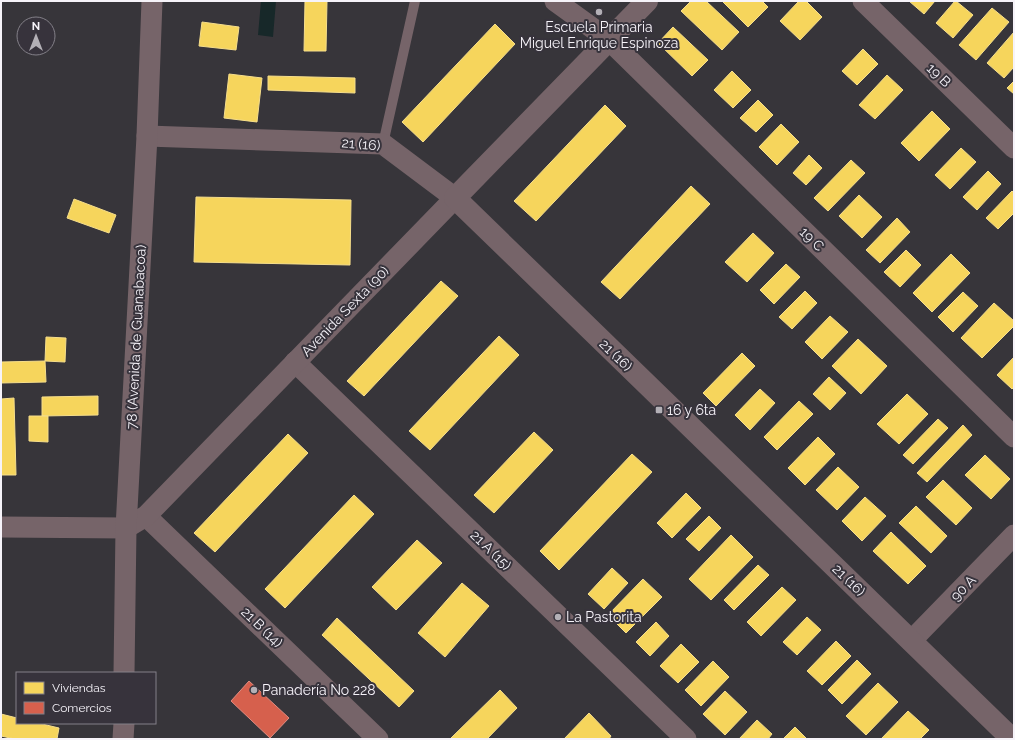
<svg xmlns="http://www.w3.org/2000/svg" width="1015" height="740" viewBox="0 0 1015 740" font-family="Raleway,sans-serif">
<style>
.water{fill:#172829}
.homes{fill:#f6d55c;stroke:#f6de8b}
.shops{fill:#d6604d;stroke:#e08c81}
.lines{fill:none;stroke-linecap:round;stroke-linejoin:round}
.service{stroke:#766469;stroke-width:10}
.minor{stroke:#766469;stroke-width:21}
.tertiary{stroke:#766469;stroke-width:22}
.poi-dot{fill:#b3b0b6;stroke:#37333c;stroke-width:1.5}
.labels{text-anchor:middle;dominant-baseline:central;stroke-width:4;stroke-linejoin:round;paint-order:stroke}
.poi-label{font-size:14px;fill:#f6f3f9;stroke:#37333c;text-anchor:start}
.street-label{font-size:14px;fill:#f6f3f9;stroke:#37333c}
</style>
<rect width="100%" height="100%" fill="#37353a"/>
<polygon class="water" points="261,1 276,1 273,37 258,35"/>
<g class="homes">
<polygon points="305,1 327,1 326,51 304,51"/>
<polygon points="691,1 706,1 739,32 722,50 681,11"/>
<polygon points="722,1 762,1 768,7 748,27"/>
<polygon points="799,1 806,1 822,17 800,40 780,21"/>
<polygon points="909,1 935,1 924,14"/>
<polygon points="955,1 956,1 973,15 953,38 936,23"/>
<polygon points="992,8 1009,22 976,60 959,45"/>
<polygon points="202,22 239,27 236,50 199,46"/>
<polygon points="495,24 515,44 423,142 402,122"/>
<polygon points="673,27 708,60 692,76 658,43"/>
<polygon points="1014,32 1014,67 1004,78 987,63"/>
<polygon points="863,49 878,64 857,85 842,71"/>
<polygon points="732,71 751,90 733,108 714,90"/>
<polygon points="229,74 262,78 257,122 224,118"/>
<polygon points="887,75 903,90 875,119 859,105"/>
<polygon points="268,76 355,78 355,93 268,90"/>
<polygon points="1014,81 1014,94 1007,88"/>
<polygon points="758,100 773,115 756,132 740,118"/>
<polygon points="605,105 626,126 536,221 514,201"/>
<polygon points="932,111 950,129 919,161 901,143"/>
<polygon points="781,124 799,142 777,165 759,147"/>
<polygon points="961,148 976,162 950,189 935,175"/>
<polygon points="809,155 822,168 806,185 793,173"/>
<polygon points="851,160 865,173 828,211 814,198"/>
<polygon points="988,171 1001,184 977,210 963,197"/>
<polygon points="691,186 710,204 620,299 601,282"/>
<polygon points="1012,191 1014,193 1014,213 998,229 986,218"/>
<polygon points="859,195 882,217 862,238 839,216"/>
<polygon points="196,197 351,200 350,265 194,262"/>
<polygon points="74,199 116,215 109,233 67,218"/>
<polygon points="897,218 910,232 880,263 866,250"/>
<polygon points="753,233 774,253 747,282 725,262"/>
<polygon points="906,250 921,265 900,287 884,272"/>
<polygon points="951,254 970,273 932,312 913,293"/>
<polygon points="786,264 800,277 774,304 760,290"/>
<polygon points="441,281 458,296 364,396 347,381"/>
<polygon points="805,291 817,303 792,329 779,317"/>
<polygon points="963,292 978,306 953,332 938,317"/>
<polygon points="994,303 1014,321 1014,326 982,358 961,338"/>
<polygon points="830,316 848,332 822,359 805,342"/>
<polygon points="499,336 519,355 430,450 409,431"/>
<polygon points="46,337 66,338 65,362 45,361"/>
<polygon points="858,339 887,366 861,394 832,366"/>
<polygon points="742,353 755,366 716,406 703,393"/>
<polygon points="1014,357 1014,387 1012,389 997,375"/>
<polygon points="45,361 46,382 1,383 1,362"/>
<polygon points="829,377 846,393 830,410 813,394"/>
<polygon points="760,389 775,403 750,430 735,415"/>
<polygon points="907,394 928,414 899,444 877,424"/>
<polygon points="98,396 98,415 42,416 42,397"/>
<polygon points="14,398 16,475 1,475 1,399"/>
<polygon points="799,401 813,414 777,450 764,437"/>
<polygon points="29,416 48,416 48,442 29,441"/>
<polygon points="938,419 948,428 913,464 903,455"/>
<polygon points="963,425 972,435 927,482 917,473"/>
<polygon points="534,432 553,450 494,513 474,495"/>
<polygon points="288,434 308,453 215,552 194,533"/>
<polygon points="818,437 835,454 805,485 788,468"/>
<polygon points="632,454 652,472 559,570 540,551"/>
<polygon points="985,455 1010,479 991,499 965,475"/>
<polygon points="838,467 859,487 837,510 816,490"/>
<polygon points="943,480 972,508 956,525 926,497"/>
<polygon points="686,493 701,508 672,538 657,523"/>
<polygon points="354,495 374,514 285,608 265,589"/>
<polygon points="865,497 886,516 862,541 842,521"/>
<polygon points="916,506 947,536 931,553 899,523"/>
<polygon points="709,516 721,528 699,551 686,539"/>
<polygon points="891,532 926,566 908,584 873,551"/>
<polygon points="731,535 753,557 711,600 689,579"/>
<polygon points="417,540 442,563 396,610 372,587"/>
<polygon points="758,565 769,575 734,610 724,600"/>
<polygon points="612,568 628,583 604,609 588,594"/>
<polygon points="643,579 662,597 626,633 608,615"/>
<polygon points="462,583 489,606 445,657 418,633"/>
<polygon points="782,587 796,600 761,636 747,622"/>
<polygon points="807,617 821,630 797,655 783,642"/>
<polygon points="337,618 414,691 399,707 322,635"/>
<polygon points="656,622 669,636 650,656 636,642"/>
<polygon points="836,641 851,656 822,685 807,671"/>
<polygon points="681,644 699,662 678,683 660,666"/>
<polygon points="857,660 871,674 842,704 828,690"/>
<polygon points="713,661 729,677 701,706 685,690"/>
<polygon points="878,683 898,702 866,735 846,716"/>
<polygon points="500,690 517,708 487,739 450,739"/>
<polygon points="725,691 747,712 725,735 703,714"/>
<polygon points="908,711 929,730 920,739 881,739"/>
<polygon points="589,713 611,736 609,739 564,739"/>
<polygon points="1,714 17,718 17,723 38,723 59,728 57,739 15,739 1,736"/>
<polygon points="757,720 772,734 768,739 739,739"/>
<polygon points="795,727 807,739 783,739"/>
</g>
<polygon class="shops" points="249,681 289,718 270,738 231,701"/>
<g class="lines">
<polyline class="service" points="383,144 415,1"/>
<g class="minor">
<polyline points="555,1 609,40 1014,437"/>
<polyline points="863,1 1014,148"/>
<polyline points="295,362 686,739"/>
<polyline points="146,516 378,739"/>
<polyline points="1,527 126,528 146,516 455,198 383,144 147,136"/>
<polyline points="911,641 1014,535"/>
<polyline points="124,673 126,528 147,136 152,1"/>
<polyline points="123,739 124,723"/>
</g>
<polyline class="tertiary" points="647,1 455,198 1012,739"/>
</g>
<g class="poi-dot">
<circle cx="599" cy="12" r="4"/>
<rect x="655" y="406" width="8" height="8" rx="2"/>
<circle cx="558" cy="617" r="4"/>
<circle cx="254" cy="690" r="4"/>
</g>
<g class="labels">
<g class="poi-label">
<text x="599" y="27" text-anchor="middle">Escuela Primaria<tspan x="599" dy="16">Miguel Enrique Espinoza</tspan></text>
<text x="667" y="410">16 y 6ta</text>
<text x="566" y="617">La Pastorita</text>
<text x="262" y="690">Panadería No 228</text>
</g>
<g class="street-label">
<text transform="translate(939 75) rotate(44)">19 B</text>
<text transform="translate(361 144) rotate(5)">21 (16)</text>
<text transform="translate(812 239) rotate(44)">19 C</text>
<text transform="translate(345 311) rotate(-46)">Avenida Sexta (90)</text>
<text transform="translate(136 337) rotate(-87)">78 (Avenida de Guanabacoa)</text>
<text transform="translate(616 355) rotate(44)">21 (16)</text>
<text transform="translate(491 550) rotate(44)">21 A (15)</text>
<text transform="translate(849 580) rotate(44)">21 (16)</text>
<text transform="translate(963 588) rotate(-46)">90 A</text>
<text transform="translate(262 627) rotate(44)">21 B (14)</text>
</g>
</g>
<rect width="1015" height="740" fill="none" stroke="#f6f3f9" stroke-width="4"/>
<rect x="16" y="672" width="140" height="52" fill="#37333c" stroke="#838088"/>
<rect x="24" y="682" width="20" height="12" fill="#f6d55c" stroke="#838088"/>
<text x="52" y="692" font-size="12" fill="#f6f3f9">Viviendas</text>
<rect x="24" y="702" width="20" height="12" fill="#d6604d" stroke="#838088"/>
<text x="52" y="712" font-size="12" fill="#f6f3f9">Comercios</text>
<g transform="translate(36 36)"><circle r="19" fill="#37333c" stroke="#838088"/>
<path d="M0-3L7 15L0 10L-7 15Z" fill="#b3b0b6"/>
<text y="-6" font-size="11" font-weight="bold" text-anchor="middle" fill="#f6f3f9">N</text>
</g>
</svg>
